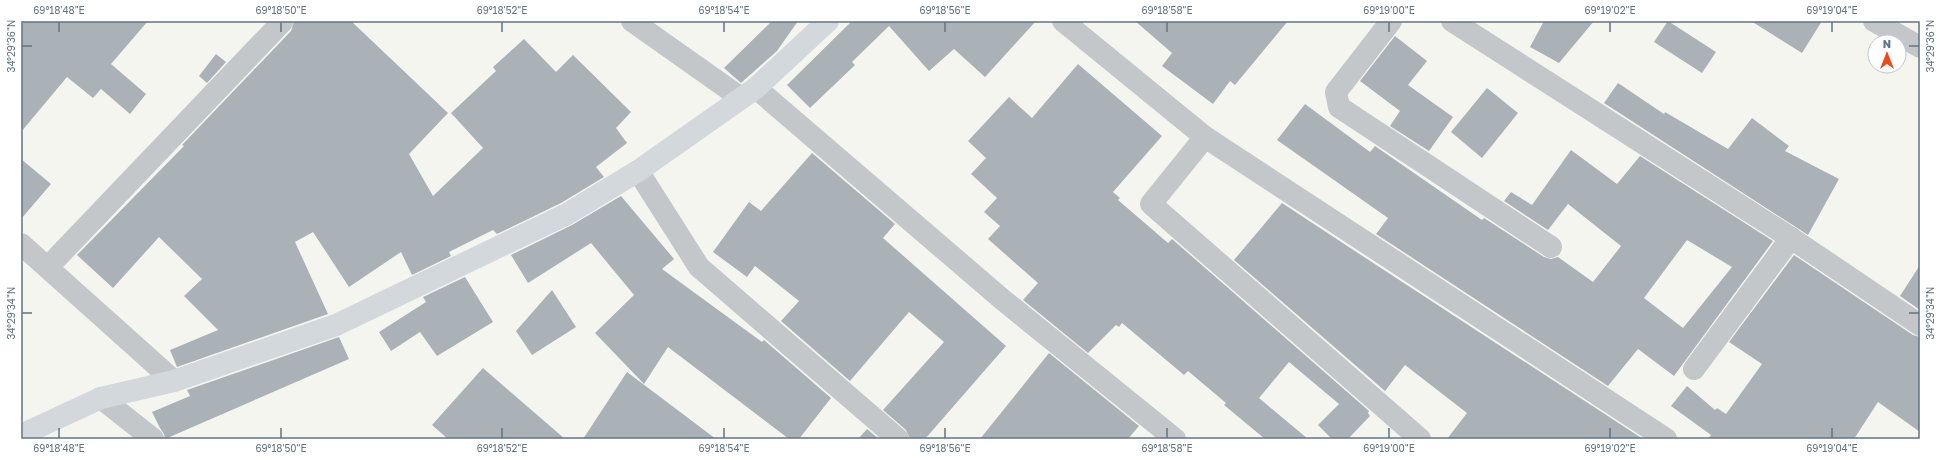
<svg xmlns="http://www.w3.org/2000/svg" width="1941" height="460" viewBox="0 0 1941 460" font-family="'Golos Text',sans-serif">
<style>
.building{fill:#aab2b7;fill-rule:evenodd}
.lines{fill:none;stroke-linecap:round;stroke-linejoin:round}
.street{stroke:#c4c7ca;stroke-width:22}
.secondary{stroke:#d3d8dc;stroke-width:22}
.ticks{fill:none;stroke:#627483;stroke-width:1.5}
.neatline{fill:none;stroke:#627483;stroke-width:1.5}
.ticks-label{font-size:10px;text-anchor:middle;fill:#627483}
</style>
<rect width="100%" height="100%" fill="#f5f5f0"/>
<g class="building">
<polygon points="21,21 148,21 111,64 146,94 130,114 101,89 93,98 67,77 21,132"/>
<polygon points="294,21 351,21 448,113 409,154 433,196 483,148 451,113 496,71 493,67 524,39 556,72 573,55 631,112 616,128 627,143 596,167 604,177 561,203 497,234 493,230 449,252 451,256 412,275 401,252 349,287 313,232 295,242 328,314 177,367 170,350 218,330 184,296 202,279 159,237 113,288 77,255 184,146 182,145 291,31"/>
<polygon points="772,21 798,21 777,51 741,83 724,68"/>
<polygon points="852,21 1036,21 985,77 954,49 929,71 889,26 852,62 855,65 810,108 787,85"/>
<polygon points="1135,21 1288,21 1235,85 1230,81 1213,104 1162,66 1172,53"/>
<polygon points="1544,21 1594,21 1559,63 1530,47"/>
<polygon points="1668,21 1716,52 1702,73 1654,42"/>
<polygon points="1751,21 1822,21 1802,53"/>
<polygon points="1395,36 1427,61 1408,85 1453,117 1429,151 1390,126 1400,111 1360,81"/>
<polygon points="216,54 226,62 207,83 199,76"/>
<polygon points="1078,64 1162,136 1113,192 1120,198 1118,200 1168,243 1172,239 1369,411 1368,413 1370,416 1348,439 1332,439 1318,425 1339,404 1289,362 1259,398 1308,439 1265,439 1224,405 1226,403 1188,371 1184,375 1122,323 1119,327 1116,325 1088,353 1023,300 1038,283 988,239 1000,226 984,212 997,198 971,174 986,158 968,141 1009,97 1032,118"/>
<polygon points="1618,83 1664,114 1665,112 1728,149 1752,118 1789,146 1785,151 1839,179 1808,235 1604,103"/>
<polygon points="1487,88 1518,113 1482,158 1451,132"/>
<path d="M 1305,104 L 1370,152 L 1375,146 L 1482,220 L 1484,218 L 1544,257 L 1551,259 L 1558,257 L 1593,282 L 1621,246 L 1568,204 L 1548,230 L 1504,201 L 1511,192 L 1532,205 L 1571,150 L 1617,184 L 1640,156 L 1773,241 L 1674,376 L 1638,349 L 1608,386 L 1376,234 L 1388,218 L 1277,140 ZM 1687,240 L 1732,267 L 1683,328 L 1644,298 Z"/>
<polygon points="812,153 895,224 883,238 1006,346 925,439 910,439 906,430 883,410 944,342 909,312 850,381 781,321 799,301 755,266 747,277 713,252 749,202 761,211"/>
<polygon points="21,159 51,184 21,219"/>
<polygon points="621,196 674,259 662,269 762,342 764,340 831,398 799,439 789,439 668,347 644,384 595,333 634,295 591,243 528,283 511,255 572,225"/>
<polygon points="1282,203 1361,255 1643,439 1447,439 1467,413 1405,365 1385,391 1234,260"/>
<polygon points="1794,255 1913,335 1920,337 1920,432 1878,402 1854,439 1708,439 1711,435 1671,406 1687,386 1715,410 1717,408 1726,414 1762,364 1729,342"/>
<polygon points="1920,265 1920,310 1900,296"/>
<polygon points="465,277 493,322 437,356 420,332 391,351 379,332 426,302 423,297"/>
<polygon points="552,290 576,327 532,355 516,331"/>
<polygon points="339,337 349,359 165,439 164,434 160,428 152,412 190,396 187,390"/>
<polygon points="1049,353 1139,426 1128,439 980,439"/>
<polygon points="483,368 565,439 448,439 432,425"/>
<polygon points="627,372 716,439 583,439"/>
<polygon points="867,429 879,439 858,439"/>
</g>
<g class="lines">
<g class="street">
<polyline points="632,21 741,98"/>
<polyline points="1063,21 1205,137 1666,439"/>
<polyline points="1391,21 1336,92 1339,107 1551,247"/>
<polyline points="1452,21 1791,238 1920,325"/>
<polyline points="1874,21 1920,47"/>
<polyline points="756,88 1003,300 1175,439"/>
<polyline points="1205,137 1151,204 1420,439"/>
<polyline points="638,171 699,267 898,439"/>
<polyline points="21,244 174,381"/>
<polyline points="48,267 282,22"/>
<polyline points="1694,369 1791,238"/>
<polyline points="101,398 153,439"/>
</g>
<polyline class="secondary" points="21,435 101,398 174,381 336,325 567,214 638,171 756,88 828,21"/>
</g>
<path class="ticks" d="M 59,22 L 59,32M 281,22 L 281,32M 502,22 L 502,32M 724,22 L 724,32M 945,22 L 945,32M 1167,22 L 1167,32M 1389,22 L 1389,32M 1610,22 L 1610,32M 1832,22 L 1832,32M 22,46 L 32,46M 1909,46 L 1919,46M 22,313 L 32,313M 1909,313 L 1919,313M 59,428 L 59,438M 281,428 L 281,438M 502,428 L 502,438M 724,428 L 724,438M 945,428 L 945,438M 1167,428 L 1167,438M 1389,428 L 1389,438M 1610,428 L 1610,438M 1832,428 L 1832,438"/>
<rect width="1941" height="460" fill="none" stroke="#ffffff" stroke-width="44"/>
<g transform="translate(1887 54)"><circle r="19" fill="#ffffff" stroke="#c0c7cd"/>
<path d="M0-3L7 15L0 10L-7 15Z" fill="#eb4c1a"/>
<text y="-6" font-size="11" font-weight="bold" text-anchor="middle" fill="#627483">N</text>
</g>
<rect x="22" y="22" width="1897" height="416" class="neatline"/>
<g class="ticks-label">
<text x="59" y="14">69°18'48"E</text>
<text x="281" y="14">69°18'50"E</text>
<text x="502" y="14">69°18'52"E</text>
<text x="724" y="14">69°18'54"E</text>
<text x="945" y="14">69°18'56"E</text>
<text x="1167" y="14">69°18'58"E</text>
<text x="1389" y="14">69°19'00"E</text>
<text x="1610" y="14">69°19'02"E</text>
<text x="1832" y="14">69°19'04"E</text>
<text transform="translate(11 46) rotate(-90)" y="4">34°29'36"N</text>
<text transform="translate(1930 46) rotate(-90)" y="4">34°29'36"N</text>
<text transform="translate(11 313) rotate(-90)" y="4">34°29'34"N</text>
<text transform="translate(1930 313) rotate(-90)" y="4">34°29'34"N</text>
<text x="59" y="452">69°18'48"E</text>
<text x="281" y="452">69°18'50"E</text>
<text x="502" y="452">69°18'52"E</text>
<text x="724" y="452">69°18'54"E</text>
<text x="945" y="452">69°18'56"E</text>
<text x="1167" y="452">69°18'58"E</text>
<text x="1389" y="452">69°19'00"E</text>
<text x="1610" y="452">69°19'02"E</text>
<text x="1832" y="452">69°19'04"E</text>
</g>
</svg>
